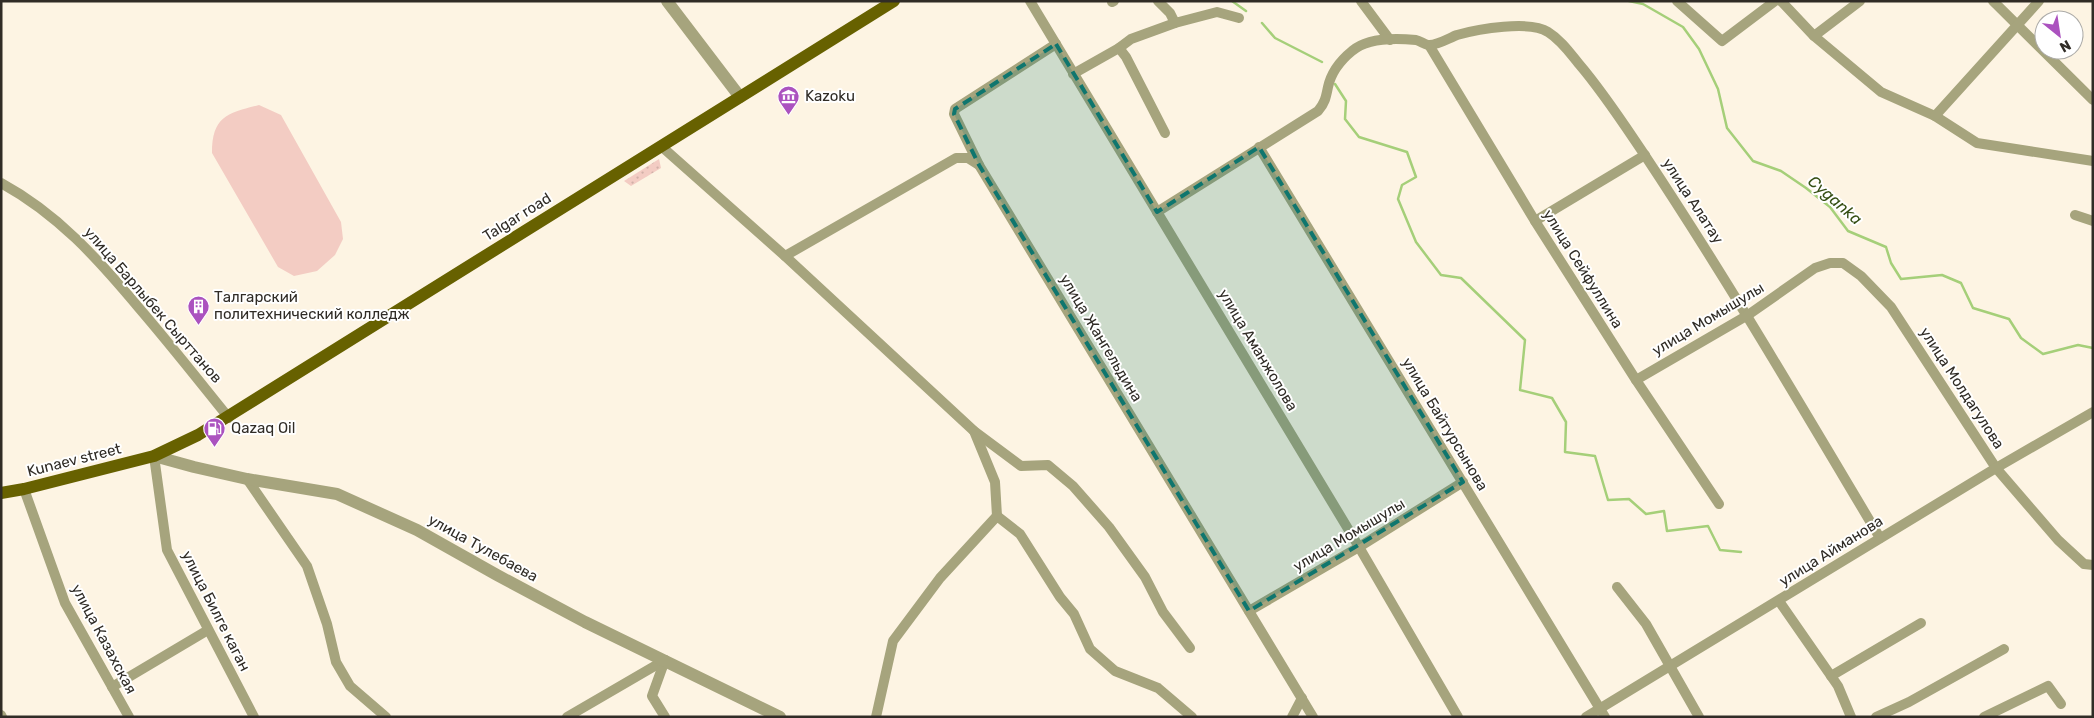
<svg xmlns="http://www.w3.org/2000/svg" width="2094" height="718" viewBox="0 0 2094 718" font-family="Rubik,sans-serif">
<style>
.grass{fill:url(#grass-dots)}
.garden{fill:#f3ccc3}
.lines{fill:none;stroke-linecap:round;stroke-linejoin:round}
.stream{stroke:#a5cf79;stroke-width:2.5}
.minor{stroke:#a6a47d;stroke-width:10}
.tertiary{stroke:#a6a47d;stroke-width:12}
.primary{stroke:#676100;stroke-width:12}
.marked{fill:#0f766e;fill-opacity:0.2;stroke:#0f766e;stroke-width:4;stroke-dasharray:10 6;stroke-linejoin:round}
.labels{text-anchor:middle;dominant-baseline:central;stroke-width:4;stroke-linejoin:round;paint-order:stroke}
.poi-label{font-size:15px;fill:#302c26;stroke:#fff;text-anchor:start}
.street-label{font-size:15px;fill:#302c26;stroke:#fff}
.water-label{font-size:16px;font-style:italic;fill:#354f13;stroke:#fff}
</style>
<defs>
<pattern id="grass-dots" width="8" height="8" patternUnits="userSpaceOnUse" patternTransform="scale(1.25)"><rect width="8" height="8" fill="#f3ccc3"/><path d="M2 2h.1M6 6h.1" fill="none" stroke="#d1afa7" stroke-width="1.8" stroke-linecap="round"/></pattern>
</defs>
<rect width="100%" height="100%" fill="#fdf4e3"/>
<polygon class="grass" points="659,159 661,168 631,186 624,181"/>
<path class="garden" d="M 259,105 L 281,115 L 341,222 L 343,239 L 335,255 L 317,271 L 294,276 L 278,267 L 212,153 C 212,116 228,113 259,105 Z"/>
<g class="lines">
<g class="stream">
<polyline points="1232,1 1246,11"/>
<polyline points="1629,1 1643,4 1683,27 1699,49 1718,89 1727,128 1753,161 1781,171 1806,188 1830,207 1848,231 1886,247 1891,263 1901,279 1942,275 1961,283 1973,308 2009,319 2021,338 2043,354 2078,345 2093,348"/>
<polyline points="1262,23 1275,38 1322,62"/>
<polyline points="1335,84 1346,101 1345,119 1359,137 1407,152 1416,177 1402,185 1398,199 1416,242 1441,275 1461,278 1525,340 1520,390 1552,398 1566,422 1565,452 1595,456 1608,500 1629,499 1646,514 1664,511 1667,531 1708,526 1720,550 1741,552"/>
</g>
<g class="minor">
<polyline points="1030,1 1359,547 1458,717"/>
<polyline points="1361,1 1390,40"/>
<polyline points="1677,1 1722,41 1775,1"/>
<polyline points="1781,1 1814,36 1881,92 1935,116 1977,143 2093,161"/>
<polyline points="1993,1 2093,100"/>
<polyline points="1112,2 1114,1"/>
<polyline points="1175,23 1217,12 1239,18"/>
<polyline points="1814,36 1860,1"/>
<polyline points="1429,45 1535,221 1636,380 1719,504"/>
<polyline points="1119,48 1131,39 1175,23 1170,13 1158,1"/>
<polyline points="1073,74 1119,48 1126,57 1165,133"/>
<polyline points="1935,116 2039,1"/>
<polyline points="661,146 785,256 974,431 1021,466 1048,465 1073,486 1109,527 1145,577 1163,612 1190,648"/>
<polyline points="1259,147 1605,717"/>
<polyline points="979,165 954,114 955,109 1056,44"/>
<path d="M 1,183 C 58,214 98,259 139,308 C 170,344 199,381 229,418"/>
<path d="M 1157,212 L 1318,111 C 1325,103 1326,97 1328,87 C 1331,73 1341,60 1352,51 C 1368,37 1396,38 1416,40 C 1420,41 1424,44 1428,45 C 1436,46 1449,38 1457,35 C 1478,29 1530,20 1548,32 C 1561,40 1570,53 1579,64 C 1603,92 1623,123 1644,154 C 1727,279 1803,409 1880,538"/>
<polyline points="2075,215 2093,221"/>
<polyline points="1535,221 1645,155"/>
<polyline points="785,256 956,158 968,158 979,165 1313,717"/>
<polyline points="1636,380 1748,315 1815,268 1830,263 1843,263 1861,276 1891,307 1996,468 2058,540 2084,564 2093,565"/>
<polyline points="974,431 995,482 997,516"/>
<polyline points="154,456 167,550 254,717"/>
<polyline points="247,479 307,566 327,624 336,662 350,686 386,717"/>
<polyline points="24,489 65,603 129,717"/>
<polyline points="1617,587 1646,624 1699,717"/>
<polyline points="1779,601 1838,686 1851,717"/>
<polyline points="1249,611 1359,547 1463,482"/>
<polyline points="1831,676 1921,623"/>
<polyline points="112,687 208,630"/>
<polyline points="1,715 2,717"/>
<polyline points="567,717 665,660"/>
<polyline points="665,717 652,696 665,660"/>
<polyline points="876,717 893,641 940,578 997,516 1020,534 1060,597 1074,614 1090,649 1115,671 1158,688 1192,717"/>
<polyline points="1292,717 1302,698"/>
<polyline points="1586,717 1996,468 2093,412"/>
<polyline points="1876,717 1909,702 2004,649"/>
<polyline points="1984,717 2048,686 2061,704"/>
</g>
<g class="tertiary">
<polyline points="667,1 740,97"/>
<polyline points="154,456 194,467 247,479 337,494 417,530 497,575 585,622 780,717"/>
</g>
<polyline class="primary" points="1,493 24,489 154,456 198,435 894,1"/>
</g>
<path class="marked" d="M 1056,44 L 1157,212 L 1259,147 L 1463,482 L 1249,611 L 979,165 L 954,114 L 955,109 Z"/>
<defs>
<symbol id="museum-pin" viewBox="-11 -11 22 30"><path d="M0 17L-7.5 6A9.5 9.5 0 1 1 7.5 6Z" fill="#ab52bf" stroke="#fff"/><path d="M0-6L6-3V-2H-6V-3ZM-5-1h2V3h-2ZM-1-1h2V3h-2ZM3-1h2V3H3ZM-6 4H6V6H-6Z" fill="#fff"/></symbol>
<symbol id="building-pin" viewBox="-11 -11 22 30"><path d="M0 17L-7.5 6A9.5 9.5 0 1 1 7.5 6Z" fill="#ab52bf" stroke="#fff"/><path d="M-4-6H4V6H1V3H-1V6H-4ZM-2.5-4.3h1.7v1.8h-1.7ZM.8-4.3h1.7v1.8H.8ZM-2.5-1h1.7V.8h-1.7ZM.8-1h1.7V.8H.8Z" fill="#fff"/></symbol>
<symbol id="fuel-pin" viewBox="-11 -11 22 30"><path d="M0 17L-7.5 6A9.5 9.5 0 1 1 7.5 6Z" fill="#ab52bf" stroke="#fff"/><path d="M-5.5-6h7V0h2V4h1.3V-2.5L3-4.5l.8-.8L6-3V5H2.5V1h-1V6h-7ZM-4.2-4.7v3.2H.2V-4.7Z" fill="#fff"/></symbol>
</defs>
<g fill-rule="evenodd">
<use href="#museum-pin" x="776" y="84" width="25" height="34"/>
<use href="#building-pin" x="186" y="294" width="25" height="34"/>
<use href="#fuel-pin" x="202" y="416" width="25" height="34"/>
</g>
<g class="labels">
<g class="poi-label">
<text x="805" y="96">Kazoku</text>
<text x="214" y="297">Талгарский<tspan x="214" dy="17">политехнический колледж</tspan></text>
<text x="231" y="428">Qazaq Oil</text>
</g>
<g class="street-label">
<text transform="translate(1693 201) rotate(57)">улица Алатау</text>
<text transform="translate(517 217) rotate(-32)">Talgar road</text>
<text transform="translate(1583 269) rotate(58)">улица Сейфуллина</text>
<text transform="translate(153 305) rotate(49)">улица Барлыбек Сырттанов</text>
<text transform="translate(1708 319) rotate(-31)">улица Момышулы</text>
<text transform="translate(1101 338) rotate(59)">улица Жангельдина</text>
<text transform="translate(1258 350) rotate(59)">улица Аманжолова</text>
<text transform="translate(1962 388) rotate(57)">улица Молдагулова</text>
<text transform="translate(1445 424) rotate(59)">улица Байтурсынова</text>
<text transform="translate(74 460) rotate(-14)">Kunaev street</text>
<text transform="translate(1349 535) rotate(-31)">улица Момышулы</text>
<text transform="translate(483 548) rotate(29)">улица Тулебаева</text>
<text transform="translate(1831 551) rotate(-32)">улица Айманова</text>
<text transform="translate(216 611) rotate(63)">улица Билге каган</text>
<text transform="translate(104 639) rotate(62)">улица Казахская</text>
</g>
<g class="water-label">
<text transform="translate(1835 200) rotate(41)">Cyganka</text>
</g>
</g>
<rect width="2094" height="718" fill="none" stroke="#302c26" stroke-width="5"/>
<g transform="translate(2059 35) rotate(150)"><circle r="24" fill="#ffffff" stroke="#acaba8"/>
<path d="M0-4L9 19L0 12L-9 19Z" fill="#ab52bf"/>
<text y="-8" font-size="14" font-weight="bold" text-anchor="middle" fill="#302c26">N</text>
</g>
</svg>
